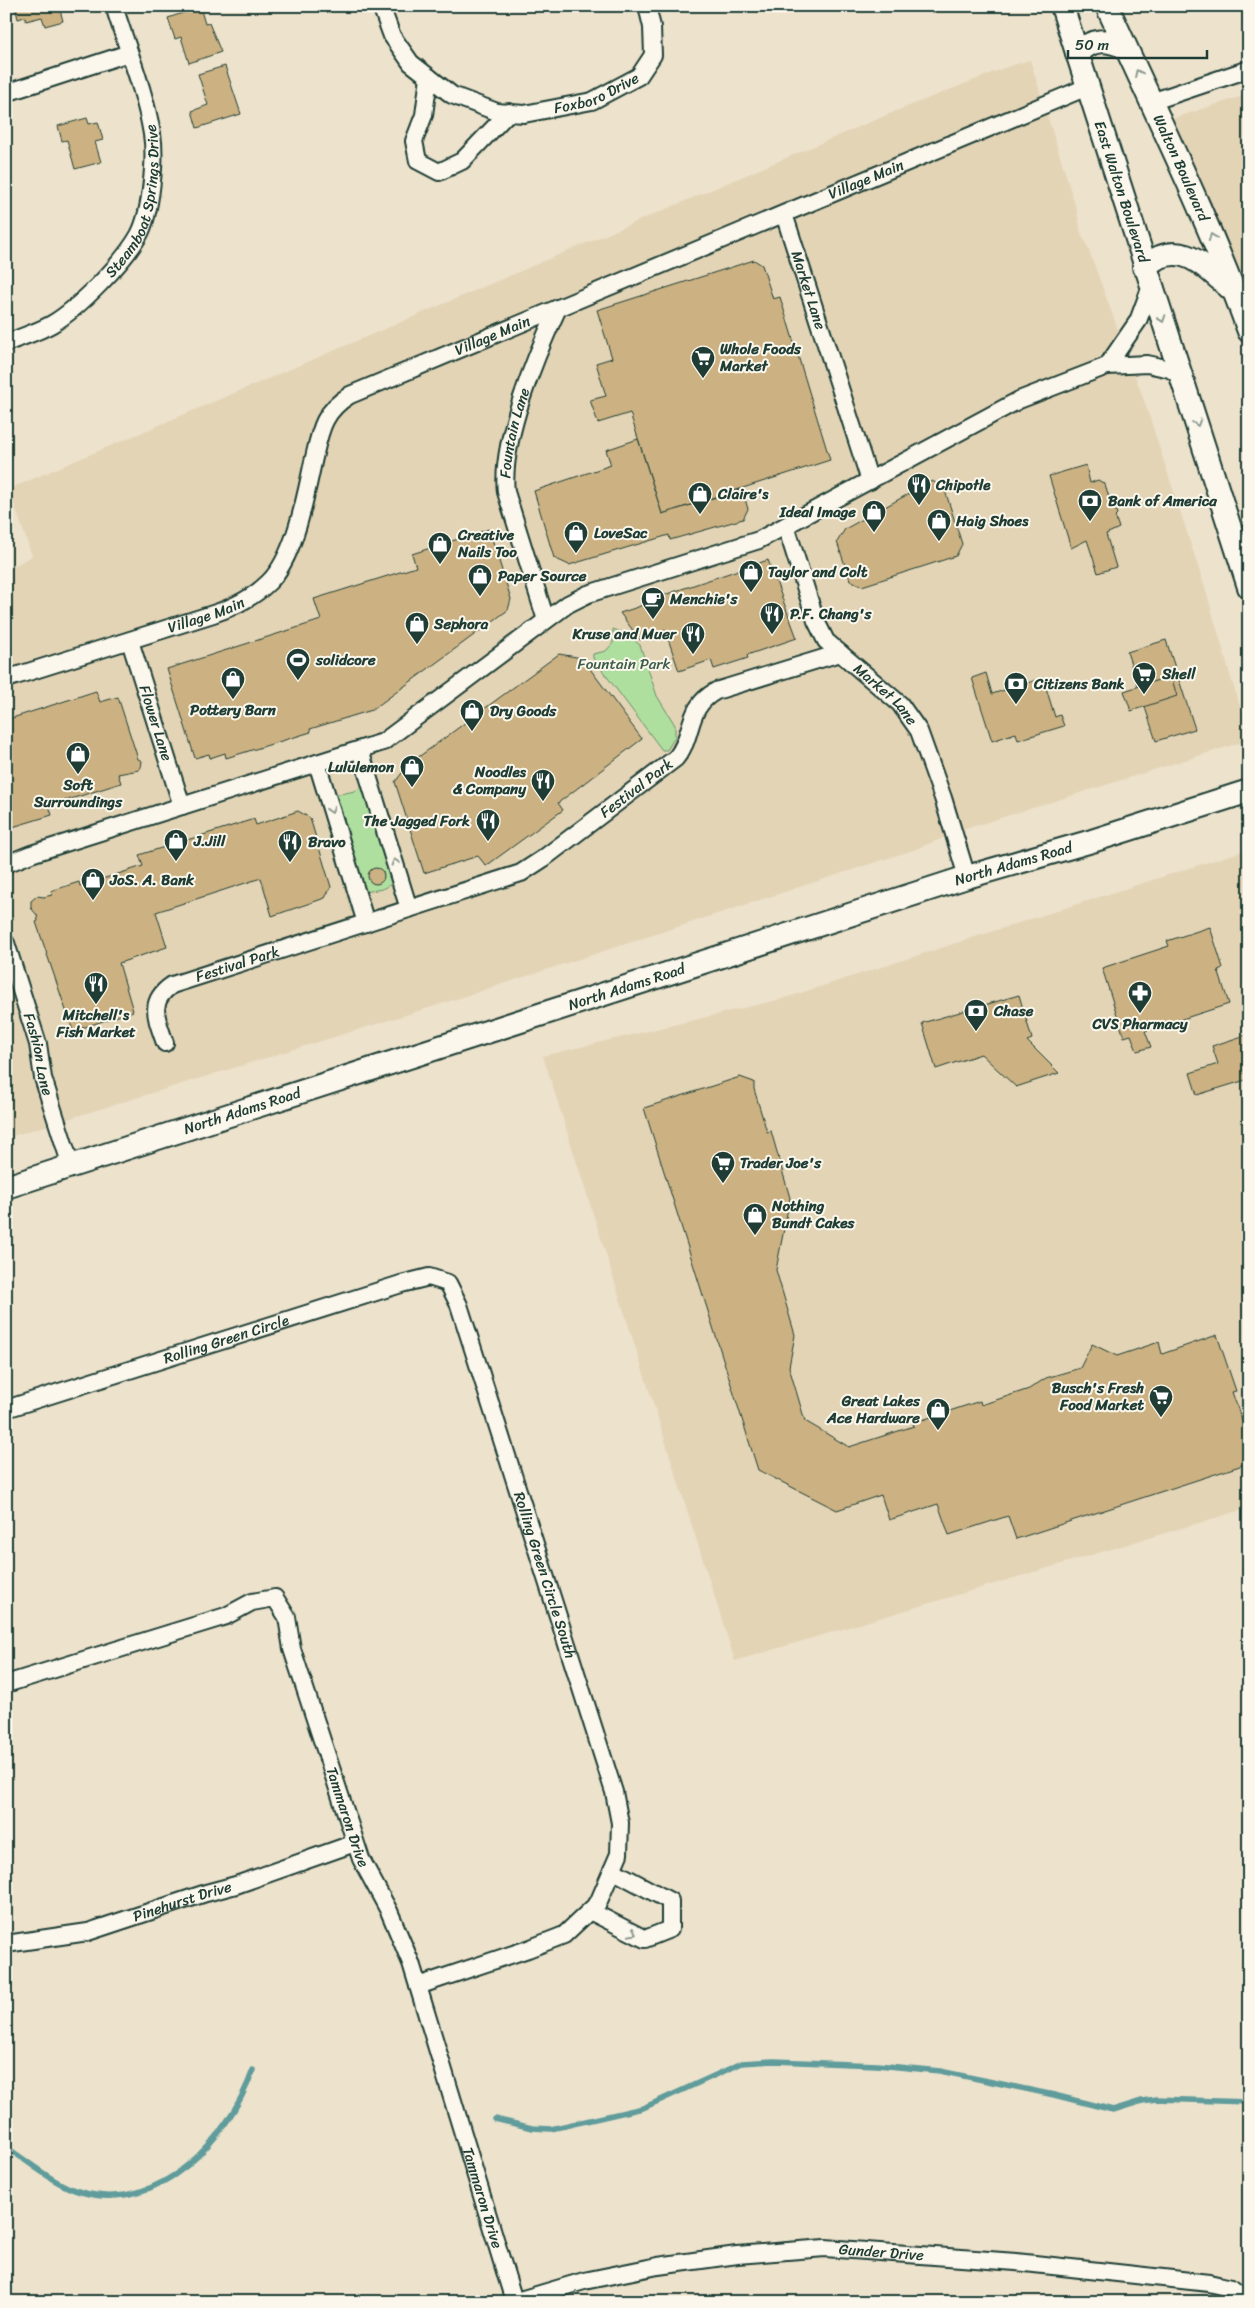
<svg xmlns="http://www.w3.org/2000/svg" width="1255" height="2308" viewBox="0 0 1255 2308" font-family="Sriracha,sans-serif">
<style>
.built{fill:#e3d4b6}
.green{fill:#afdf9e;stroke:#678e69}
.lines{fill:none;stroke-linecap:round;stroke-linejoin:round}
.stream{stroke:#5f9c9b;stroke-width:5.5}
.building{fill:#ccb282;stroke:#1f3d34}
.street-casing{stroke:#1f3d34;stroke-width:20}
.secondary-casing{stroke:#1f3d34;stroke-width:26}
.street{stroke:#fbf7ec;stroke-width:16}
.secondary{stroke:#fbf7ec;stroke-width:22}
.oneway{stroke:#8d9a90}
.labels{text-anchor:middle;dominant-baseline:central;stroke-width:4;stroke-linejoin:round;paint-order:stroke}
.street-label{font-size:15px;fill:#1f3d34;stroke:#fbf7ec}
.poi-label{font-size:15px;font-weight:bold;fill:#1f3d34;stroke:#fbf7ec;text-anchor:start}
.park-label{font-size:15px;fill:#3c5d49;stroke:#fbf7ec}
</style>
<rect width="100%" height="100%" fill="#ede2cc"/>
<filter id="ink" filterUnits="userSpaceOnUse"><feTurbulence type="fractalNoise" baseFrequency=".02" numOctaves="2"/><feDisplacementMap in="SourceGraphic" scale="10" xChannelSelector="R" yChannelSelector="G"/><feConvolveMatrix kernelMatrix="1 2 1 2 8 2 1 2 1" color-interpolation-filters="sRGB"/></filter>
<g filter="url(#ink)">
<g class="built">
<polygon points="1030,60 1077,211 1081,233 1088,248 1145,403 1205,588 1237,698 1249,728 1249,740 965,829 916,849 435,1006 6,1138 6,570 32,556 9,489 894,112 1007,67"/>
<polygon points="1249,94 1249,298 1171,119"/>
<polygon points="1249,849 1249,1508 735,1661 543,1056 782,999"/>
</g>
<g class="green">
<polygon points="613,629 626,634 640,645 657,696 675,725 675,737 667,750 662,750 593,658 593,654 606,651 613,643"/>
<polygon points="363,786 394,883 382,889 365,892 335,795 355,791"/>
</g>
<g class="lines">
<g class="stream">
<polyline points="495,2119 532,2128 551,2129 643,2108 742,2063 773,2061 877,2065 940,2071 1054,2095 1113,2110 1142,2101 1156,2099 1249,2102"/>
<path d="M 6,2147 C 29,2162 55,2185 81,2192 C 160,2215 229,2138 253,2070"/>
</g>
</g>
<g class="building">
<polygon points="15,6 59,6 63,21 45,26 42,17 26,21 25,17 18,19"/>
<polygon points="200,7 205,24 209,23 221,52 189,63 181,37 175,39 168,18"/>
<polygon points="225,66 241,114 197,128 192,111 208,105 198,74"/>
<polygon points="87,118 89,124 98,122 103,140 95,142 101,162 75,169 67,140 62,141 58,126"/>
<polygon points="754,260 762,265 773,299 780,297 830,460 662,514 630,413 598,423 590,400 606,396 596,363 612,358 597,310"/>
<polygon points="638,439 662,514 742,489 748,509 743,519 670,540 669,535 569,565 554,558 534,491 611,465 606,450"/>
<polygon points="1086,465 1090,483 1098,480 1105,484 1110,501 1112,500 1117,514 1115,516 1119,528 1106,534 1116,567 1098,573 1087,540 1071,548 1049,476"/>
<polygon points="932,481 944,487 962,544 956,556 862,586 850,580 837,542 845,529"/>
<polygon points="489,529 511,599 508,610 372,710 310,729 311,732 226,758 225,753 210,758 209,754 195,758 167,669 321,620 314,599 416,567 412,554"/>
<polygon points="768,560 797,638 747,655 748,658 714,669 711,660 679,671 665,630 640,640 620,613 638,607 650,601 649,600"/>
<polygon points="1166,640 1195,729 1156,741 1127,652"/>
<polygon points="559,654 582,658 642,739 558,803 563,810 486,866 478,856 424,873 395,782 409,764"/>
<polygon points="986,673 992,694 1043,678 1055,717 1060,715 1064,726 1018,740 1016,733 992,741 972,678"/>
<polygon points="1171,676 1177,696 1131,711 1124,691"/>
<polygon points="96,691 100,702 118,697 138,759 142,761 141,767 139,770 118,774 121,783 49,806 52,815 6,829 6,720"/>
<polygon points="298,811 310,818 331,887 325,898 272,916 261,878 156,912 167,947 119,963 133,1011 73,1031 36,922 38,921 37,915 31,908 31,901 37,896 44,897 52,895 51,891 79,882 80,886 143,866 139,855 254,819 256,825"/>
<circle cx="376" cy="876" r="8"/>
<polygon points="1210,927 1223,968 1218,970 1229,1004 1145,1031 1151,1047 1137,1051 1131,1035 1124,1037 1102,968 1169,946 1167,941"/>
<polygon points="1019,995 1032,1039 1027,1041 1059,1073 1016,1087 981,1054 936,1069 922,1023"/>
<polygon points="1249,1034 1249,1079 1197,1095 1190,1073 1218,1064 1212,1046"/>
<polygon points="740,1077 754,1082 754,1089 767,1132 771,1131 790,1198 776,1270 795,1335 789,1367 805,1421 849,1447 914,1426 913,1423 980,1401 981,1405 1029,1389 1046,1378 1080,1368 1092,1344 1117,1356 1159,1342 1162,1354 1217,1335 1236,1391 1232,1392 1247,1435 1249,1434 1249,1463 1016,1539 1008,1516 949,1535 938,1504 889,1520 881,1495 837,1510 758,1470 644,1108"/>
</g>
<g class="lines">
<defs>
<g id="street">
<path id="s1" d="M 381,6 L 392,36 L 411,63 L 452,95 L 497,112 L 524,114 L 592,101 L 639,76 L 653,55 L 652,27 L 647,6"/>
<polyline points="429,77 424,115 414,141 418,161 439,172 462,161 509,112"/>
<polyline points="6,93 129,53"/>
<polyline points="1151,102 1249,69"/>
<path id="s2" d="M 784,214 L 870,481"/>
<path id="s3" d="M 6,343 C 21,337 38,332 52,324 C 79,308 124,262 139,235 C 151,213 156,158 152,134 C 145,91 127,48 114,6"/>
<polyline points="1107,366 1138,321 1151,286"/>
<path id="s4" d="M 786,526 L 816,621 L 826,641 L 900,704 L 919,731 L 943,798 L 967,877"/>
<path id="s5" d="M 546,620 L 506,492 C 500,442 536,355 558,308"/>
<path id="s6" d="M 130,641 L 182,806"/>
<path id="s7" d="M 6,679 L 213,614 C 234,607 253,598 269,582 C 295,556 305,498 313,462 C 320,432 322,412 350,395 L 1087,87"/>
<polyline points="360,750 409,909"/>
<polyline points="317,763 366,923"/>
<polyline points="6,864 31,854 383,742 568,604 588,594 759,540 1019,400 1107,366 1147,364 1170,369 1182,377"/>
<path id="s8" d="M 6,943 L 38,1044 L 43,1078 L 71,1166"/>
<path id="s9" d="M 165,1043 C 157,1019 147,1002 172,985 L 521,873 L 544,858 L 676,758 C 695,735 685,708 716,691 L 840,653"/>
<path id="s10" d="M 6,1409 L 401,1284 L 429,1277 L 448,1283 L 459,1305 L 614,1792 L 620,1823 L 619,1854 L 598,1903 L 564,1935 L 528,1949 L 418,1986"/>
<path id="s11" d="M 6,1684 L 226,1616 L 252,1602 L 275,1598 L 287,1617 L 292,1649 L 361,1859 L 389,1911 L 411,1963 L 514,2301"/>
<polyline points="590,1911 645,1939 670,1929 670,1901 612,1870"/>
<path id="s12" d="M 6,1944 L 88,1932 L 206,1893 L 236,1885 L 355,1843"/>
<path id="s13" d="M 513,2302 L 584,2281 L 658,2266 L 737,2255 L 825,2248 L 1016,2262 L 1209,2283 L 1231,2288 L 1249,2301"/>
</g>
<g id="secondary">
<path id="s14" d="M 1062,6 L 1249,587"/>
<path id="s15" d="M 1107,6 C 1156,114 1209,220 1249,331"/>
<path d="M 1077,54 C 1092,38 1106,39 1125,47"/>
<path d="M 1144,267 C 1180,237 1203,265 1231,289"/>
<path id="s16" d="M 6,1187 L 967,877 L 1092,841 L 1249,791"/>
</g>
</defs>
<use href="#street" class="street-casing"/>
<use href="#secondary" class="secondary-casing"/>
<use href="#street" class="street"/>
<use href="#secondary" class="secondary"/>
</g>
<defs><path id="oneway-chevron" d="M-2-3.5L2.5 0L-2 3.5" fill="none" stroke-width="1.6" stroke-linecap="round" stroke-linejoin="round" transform="scale(1.25)"/></defs>
<g class="oneway">
<use href="#oneway-chevron" transform="translate(1138 73) rotate(-115)"/>
<use href="#oneway-chevron" transform="translate(1212 237) rotate(-112)"/>
<use href="#oneway-chevron" transform="translate(1162 319) rotate(71)"/>
<use href="#oneway-chevron" transform="translate(1197 423) rotate(72)"/>
<use href="#oneway-chevron" transform="translate(331 810) rotate(73)"/>
<use href="#oneway-chevron" transform="translate(395 862) rotate(-107)"/>
<use href="#oneway-chevron" transform="translate(633 1933) rotate(27)"/>
</g>
</g>
<defs>
<symbol id="supermarket-pin" viewBox="-11 -11 22 30"><path d="M0 17L-7.5 6A9.5 9.5 0 1 1 7.5 6Z" fill="#1f3d34" stroke="#fbf7ec"/><path d="M-6-5.5h2.5l.6 2H6L4.5 2H-2.5L-4.4-4H-6ZM-1.5 3.2a1.3 1.3 0 1 0 .1 0ZM3 3.2a1.3 1.3 0 1 0 .1 0Z" fill="#fff"/></symbol>
<symbol id="restaurant-pin" viewBox="-11 -11 22 30"><path d="M0 17L-7.5 6A9.5 9.5 0 1 1 7.5 6Z" fill="#1f3d34" stroke="#fbf7ec"/><path d="M-5-6h1v4h1v-4h1v4h1v-4h1v5L-1.5 .5V6h-2V.5L-5-1ZM5-6V6H3V1.5H1.5Q1.5-4 5-6Z" fill="#fff"/></symbol>
<symbol id="shop-pin" viewBox="-11 -11 22 30"><path d="M0 17L-7.5 6A9.5 9.5 0 1 1 7.5 6Z" fill="#1f3d34" stroke="#fbf7ec"/><path d="M-5-2.5h2.3a2.7 3.5 0 0 1 5.4 0H5L5.5 6h-11ZM-1.5-2.5h3a1.5 2.3 0 0 0-3 0Z" fill="#fff"/></symbol>
<symbol id="bank-pin" viewBox="-11 -11 22 30"><path d="M0 17L-7.5 6A9.5 9.5 0 1 1 7.5 6Z" fill="#1f3d34" stroke="#fbf7ec"/><path d="M-6-4H6V4H-6ZM0-2.3a2.3 2.3 0 1 0 0 4.6a2.3 2.3 0 1 0 0-4.6Z" fill="#fff"/></symbol>
<symbol id="cafe-pin" viewBox="-11 -11 22 30"><path d="M0 17L-7.5 6A9.5 9.5 0 1 1 7.5 6Z" fill="#1f3d34" stroke="#fbf7ec"/><path d="M-5.5-4.5H6V0H3Q3 3.5 0 3.5H-2.5Q-5.5 3.5-5.5 0ZM3-3.2v2h1.7v-2ZM-6 4.5H4V6H-6Z" fill="#fff"/></symbol>
<symbol id="stadium-pin" viewBox="-11 -11 22 30"><path d="M0 17L-7.5 6A9.5 9.5 0 1 1 7.5 6Z" fill="#1f3d34" stroke="#fbf7ec"/><path d="M0-5a6.5 5 0 1 0 0 10a6.5 5 0 1 0 0-10ZM-3.5-1.8h7v3.6h-7Z" fill="#fff"/></symbol>
<symbol id="pharmacy-pin" viewBox="-11 -11 22 30"><path d="M0 17L-7.5 6A9.5 9.5 0 1 1 7.5 6Z" fill="#1f3d34" stroke="#fbf7ec"/><path d="M-2-6h4v4h4v4h-4v4h-4v-4h-4v-4h4Z" fill="#fff"/></symbol>
</defs>
<g fill-rule="evenodd">
<use href="#supermarket-pin" x="689" y="344" width="28" height="38"/>
<use href="#restaurant-pin" x="905" y="471" width="28" height="38"/>
<use href="#shop-pin" x="686" y="480" width="28" height="38"/>
<use href="#bank-pin" x="1076" y="487" width="28" height="38"/>
<use href="#shop-pin" x="860" y="498" width="28" height="38"/>
<use href="#shop-pin" x="925" y="507" width="28" height="38"/>
<use href="#shop-pin" x="562" y="519" width="28" height="38"/>
<use href="#shop-pin" x="426" y="530" width="28" height="38"/>
<use href="#shop-pin" x="737" y="558" width="28" height="38"/>
<use href="#shop-pin" x="466" y="562" width="28" height="38"/>
<use href="#cafe-pin" x="639" y="585" width="28" height="38"/>
<use href="#restaurant-pin" x="758" y="600" width="28" height="38"/>
<use href="#shop-pin" x="403" y="610" width="28" height="38"/>
<use href="#restaurant-pin" x="679" y="620" width="28" height="38"/>
<use href="#stadium-pin" x="284" y="646" width="28" height="38"/>
<use href="#supermarket-pin" x="1130" y="660" width="28" height="38"/>
<use href="#shop-pin" x="219" y="665" width="28" height="38"/>
<use href="#bank-pin" x="1002" y="670" width="28" height="38"/>
<use href="#shop-pin" x="458" y="697" width="28" height="38"/>
<use href="#shop-pin" x="64" y="740" width="28" height="38"/>
<use href="#shop-pin" x="398" y="753" width="28" height="38"/>
<use href="#restaurant-pin" x="529" y="767" width="28" height="38"/>
<use href="#restaurant-pin" x="474" y="807" width="28" height="38"/>
<use href="#shop-pin" x="162" y="827" width="28" height="38"/>
<use href="#restaurant-pin" x="276" y="828" width="28" height="38"/>
<use href="#shop-pin" x="79" y="866" width="28" height="38"/>
<use href="#restaurant-pin" x="82" y="970" width="28" height="38"/>
<use href="#pharmacy-pin" x="1126" y="979" width="28" height="38"/>
<use href="#bank-pin" x="962" y="997" width="28" height="38"/>
<use href="#supermarket-pin" x="709" y="1149" width="28" height="38"/>
<use href="#shop-pin" x="741" y="1201" width="28" height="38"/>
<use href="#supermarket-pin" x="1147" y="1383" width="28" height="38"/>
<use href="#shop-pin" x="924" y="1396" width="28" height="38"/>
</g>
<g class="labels">
<g class="street-label">
<text stroke="none"><textPath href="#s1" startOffset="268">Foxboro Drive</textPath></text>
<text stroke="none"><textPath href="#s15" startOffset="178">Walton Boulevard</textPath></text>
<text stroke="none"><textPath href="#s7" startOffset="1050">Village Main</textPath></text>
<text stroke="none"><textPath href="#s14" startOffset="195">East Walton Boulevard</textPath></text>
<text stroke="none"><textPath href="#s3" startOffset="206">Steamboat Springs Drive</textPath></text>
<text stroke="none"><textPath href="#s2" startOffset="80">Market Lane</textPath></text>
<text stroke="none"><textPath href="#s7" startOffset="645">Village Main</textPath></text>
<text stroke="none"><textPath href="#s5" startOffset="194">Fountain Lane</textPath></text>
<text stroke="none"><textPath href="#s7" startOffset="210">Village Main</textPath></text>
<text stroke="none"><textPath href="#s4" startOffset="202">Market Lane</textPath></text>
<text stroke="none"><textPath href="#s6" startOffset="86">Flower Lane</textPath></text>
<text stroke="none"><textPath href="#s9" startOffset="575">Festival Park</textPath></text>
<text stroke="none"><textPath href="#s16" startOffset="1058">North Adams Road</textPath></text>
<text stroke="none"><textPath href="#s9" startOffset="134">Festival Park</textPath></text>
<text stroke="none"><textPath href="#s16" startOffset="652">North Adams Road</textPath></text>
<text stroke="none"><textPath href="#s8" startOffset="116">Fashion Lane</textPath></text>
<text stroke="none"><textPath href="#s16" startOffset="248">North Adams Road</textPath></text>
<text stroke="none"><textPath href="#s10" startOffset="231">Rolling Green Circle</textPath></text>
<text stroke="none"><textPath href="#s10" startOffset="771">Rolling Green Circle South</textPath></text>
<text stroke="none"><textPath href="#s11" startOffset="515">Tammaron Drive</textPath></text>
<text stroke="none"><textPath href="#s12" startOffset="182">Pinehurst Drive</textPath></text>
<text stroke="none"><textPath href="#s11" startOffset="920">Tammaron Drive</textPath></text>
<text stroke="none"><textPath href="#s13" startOffset="374">Gunder Drive</textPath></text>
</g>
<g class="poi-label">
<text x="720" y="349">Whole Foods<tspan x="720" dy="17">Market</tspan></text>
<text x="936" y="485">Chipotle</text>
<text x="718" y="494">Claire's</text>
<text x="1108" y="501">Bank of America</text>
<text x="856" y="512" text-anchor="end">Ideal Image</text>
<text x="956" y="521">Haig Shoes</text>
<text x="594" y="533">LoveSac</text>
<text x="458" y="535">Creative<tspan x="458" dy="17">Nails Too</tspan></text>
<text x="768" y="572">Taylor and Colt</text>
<text x="498" y="576">Paper Source</text>
<text x="670" y="599">Menchie's</text>
<text x="790" y="614">P.F. Chang's</text>
<text x="434" y="624">Sephora</text>
<text x="676" y="634" text-anchor="end">Kruse and Muer</text>
<text x="316" y="660">solidcore</text>
<text x="1162" y="674">Shell</text>
<text x="1034" y="684">Citizens Bank</text>
<text x="233" y="710" text-anchor="middle">Pottery Barn</text>
<text x="490" y="711">Dry Goods</text>
<text x="394" y="767" text-anchor="end">Lululemon</text>
<text x="526" y="772" text-anchor="end">Noodles<tspan x="526" dy="17">&amp; Company</tspan></text>
<text x="78" y="785" text-anchor="middle">Soft<tspan x="78" dy="17">Surroundings</tspan></text>
<text x="470" y="821" text-anchor="end">The Jagged Fork</text>
<text x="194" y="841">J.Jill</text>
<text x="308" y="842">Bravo</text>
<text x="110" y="880">JoS. A. Bank</text>
<text x="994" y="1011">Chase</text>
<text x="96" y="1015" text-anchor="middle">Mitchell's<tspan x="96" dy="17">Fish Market</tspan></text>
<text x="1140" y="1024" text-anchor="middle">CVS Pharmacy</text>
<text x="740" y="1163">Trader Joe's</text>
<text x="772" y="1206">Nothing<tspan x="772" dy="17">Bundt Cakes</tspan></text>
<text x="1144" y="1388" text-anchor="end">Busch's Fresh<tspan x="1144" dy="17">Food Market</tspan></text>
<text x="920" y="1401" text-anchor="end">Great Lakes<tspan x="920" dy="17">Ace Hardware</tspan></text>
</g>
<g class="park-label">
<text x="624" y="664">Fountain Park</text>
</g>
</g>
<rect width="1255" height="2308" fill="none" stroke="#fbf7ec" stroke-width="25"/>
<rect x="12" y="12" width="1230" height="2283" fill="none" stroke="#1f3d34" stroke-width="2" filter="url(#ink)"/>
<path d="M1068 50v8h139v-8" fill="none" stroke="#1f3d34" stroke-width="2.5"/>
<text x="1075" y="50" font-size="15" fill="#1f3d34" stroke="#fbf7ec" stroke-width="4" paint-order="stroke">50 m</text>
</svg>
